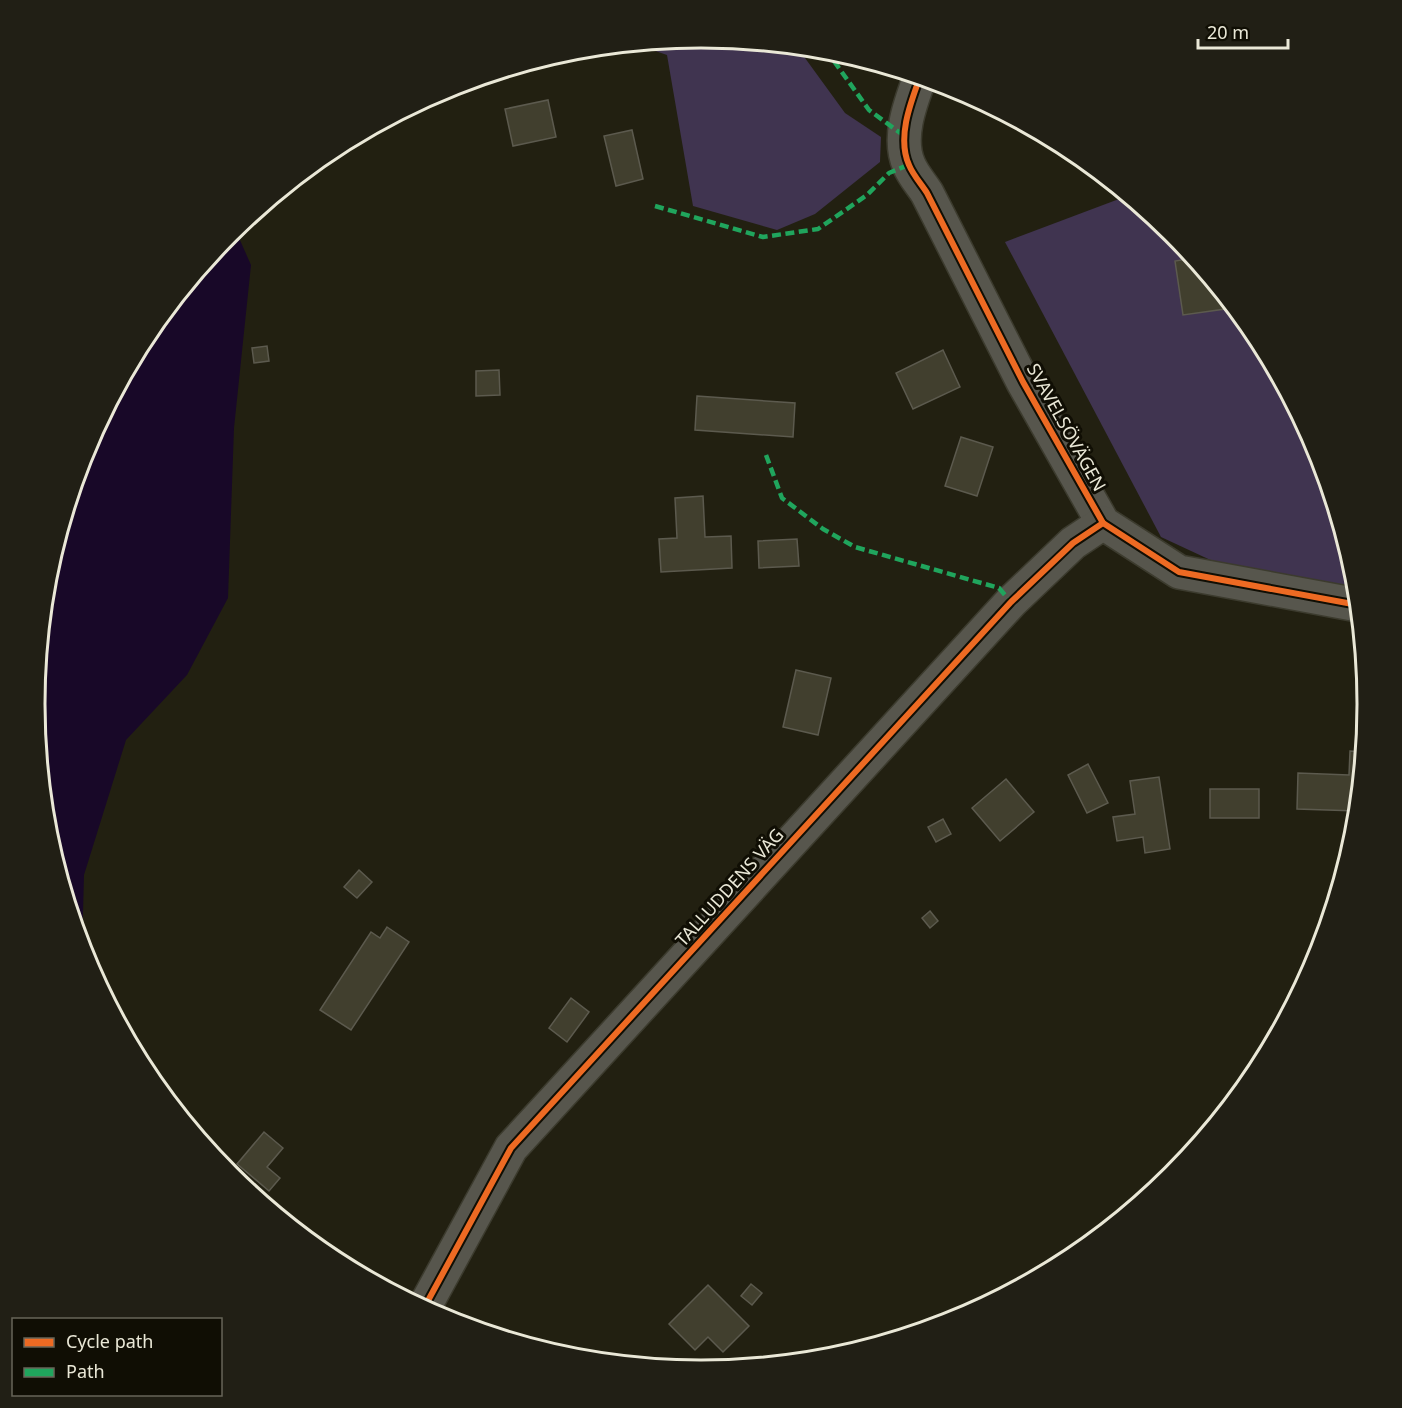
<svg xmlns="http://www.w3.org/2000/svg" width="1402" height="1408" viewBox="0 0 1402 1408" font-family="'Noto Sans',sans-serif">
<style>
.green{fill:#403450}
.water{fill:#180828}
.building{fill:#413f2e;stroke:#5c5a4e;stroke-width:1.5}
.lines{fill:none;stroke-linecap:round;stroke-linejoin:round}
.street-casing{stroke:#3c3b2e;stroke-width:36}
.street{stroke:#57564d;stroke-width:33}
.quiet{stroke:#20a55d;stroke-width:4.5;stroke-dasharray:9 4.5;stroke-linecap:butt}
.cycleway-casing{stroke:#100e04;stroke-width:10}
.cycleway{stroke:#ed6a23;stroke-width:6}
.labels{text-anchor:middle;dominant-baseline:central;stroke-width:6;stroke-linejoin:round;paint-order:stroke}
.street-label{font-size:18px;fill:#eae8d7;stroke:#100e04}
.rim{fill:none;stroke:#eae8d7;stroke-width:3}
</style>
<rect width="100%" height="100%" fill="#222011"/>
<g class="green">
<polygon points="701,38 797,47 845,113 881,137 880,162 815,214 777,230 693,206 667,55 635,44"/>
<polygon points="1127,196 1173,233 1255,334 1317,449 1355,574 1356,587 1219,564 1161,537 1005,242"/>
</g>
<polygon class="water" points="235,229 251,265 234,428 228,598 187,675 126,740 84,875 82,950 47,834 35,704 47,574 85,449 147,333"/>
<g class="building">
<polygon points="548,100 556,137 513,146 505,109"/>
<polygon points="632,130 643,179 616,186 604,136"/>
<polygon points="1193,258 1223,294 1225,309 1183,315 1175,261"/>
<polygon points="267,346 269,361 254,363 252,348"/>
<polygon points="943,350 960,387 913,409 896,373"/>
<polygon points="499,370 500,395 476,396 476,371"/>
<polygon points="697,396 795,403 793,437 695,430"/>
<polygon points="961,437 993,447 977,496 945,486"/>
<polygon points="703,496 705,537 731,536 732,568 661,572 659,539 677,538 675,498"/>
<polygon points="797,539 799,566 759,568 758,541"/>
<polygon points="796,670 831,678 818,735 783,727"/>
<polygon points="1350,751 1363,752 1357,811 1297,809 1298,773 1349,775"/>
<polygon points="1088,764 1108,803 1087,813 1068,775"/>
<polygon points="1159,777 1170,849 1145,853 1143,837 1117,841 1113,817 1135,814 1130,781"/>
<polygon points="1006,779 1034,812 1000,841 972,808"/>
<rect x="1210" y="789" width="49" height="29"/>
<polygon points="943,819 951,834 936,842 928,827"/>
<polygon points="359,870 372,882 357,898 344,887"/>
<polygon points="930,911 938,921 930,928 922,918"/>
<polygon points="387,927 409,942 351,1030 320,1010 371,932 380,938"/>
<polygon points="571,998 589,1012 567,1042 549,1028"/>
<polygon points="264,1132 283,1148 267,1167 280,1178 269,1191 237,1164"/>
<polygon points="751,1284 762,1293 752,1305 741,1296"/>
<polygon points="708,1285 749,1326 723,1352 708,1337 695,1350 669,1324"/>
</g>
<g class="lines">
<defs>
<g id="street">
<path d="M 920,77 C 910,104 897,138 909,165 C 913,175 922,185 927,193 L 1023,382 L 1103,523 L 1179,572 L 1358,605"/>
<polyline points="424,1308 511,1148 1011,602 1073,543 1103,523"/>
</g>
</defs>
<use href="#street" class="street-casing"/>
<use href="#street" class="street"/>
<g class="quiet">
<polyline points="826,50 869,110 903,135"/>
<polyline points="655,206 763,237 818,229 867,195 889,173 908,165"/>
<polyline points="766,455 782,498 823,529 855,547 999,588 1011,602"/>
</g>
<defs>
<g id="cycleway">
<path d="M 920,77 C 910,104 897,138 909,165 C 913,175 922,185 927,193 L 1023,382 L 1103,523 L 1179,572 L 1358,605"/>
<polyline points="424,1308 511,1148 1011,602 1073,543 1103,523"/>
</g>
</defs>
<use href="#cycleway" class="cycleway-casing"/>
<use href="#cycleway" class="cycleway"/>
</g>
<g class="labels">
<g class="street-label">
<text transform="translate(1067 427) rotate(61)">SVAVELSÖVÄGEN</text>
<text transform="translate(729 887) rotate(-48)">TALLUDDENS VÄG</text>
</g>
</g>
<path d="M0 0H1402V1408H0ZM45 704a656 656 0 1 1 1312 0a656 656 0 1 1-1312 0Z" fill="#211f15" fill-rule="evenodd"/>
<path class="rim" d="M45 704a656 656 0 1 1 1312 0a656 656 0 1 1-1312 0Z"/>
<rect x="12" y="1318" width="210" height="78" fill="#100e04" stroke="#676558" stroke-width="1.5"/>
<rect x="24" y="1338" width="30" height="9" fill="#ed6a23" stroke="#676558" stroke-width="1.5"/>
<text x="66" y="1348" font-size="18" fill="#eae8d7">Cycle path</text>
<rect x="24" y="1368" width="30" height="9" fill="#20a55d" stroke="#676558" stroke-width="1.5"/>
<text x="66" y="1378" font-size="18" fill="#eae8d7">Path</text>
<path d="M1198 39v9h90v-9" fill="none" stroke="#eae8d7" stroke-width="3"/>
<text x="1207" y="39" font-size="18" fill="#eae8d7" stroke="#100e04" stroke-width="4.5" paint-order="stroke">20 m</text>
</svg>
